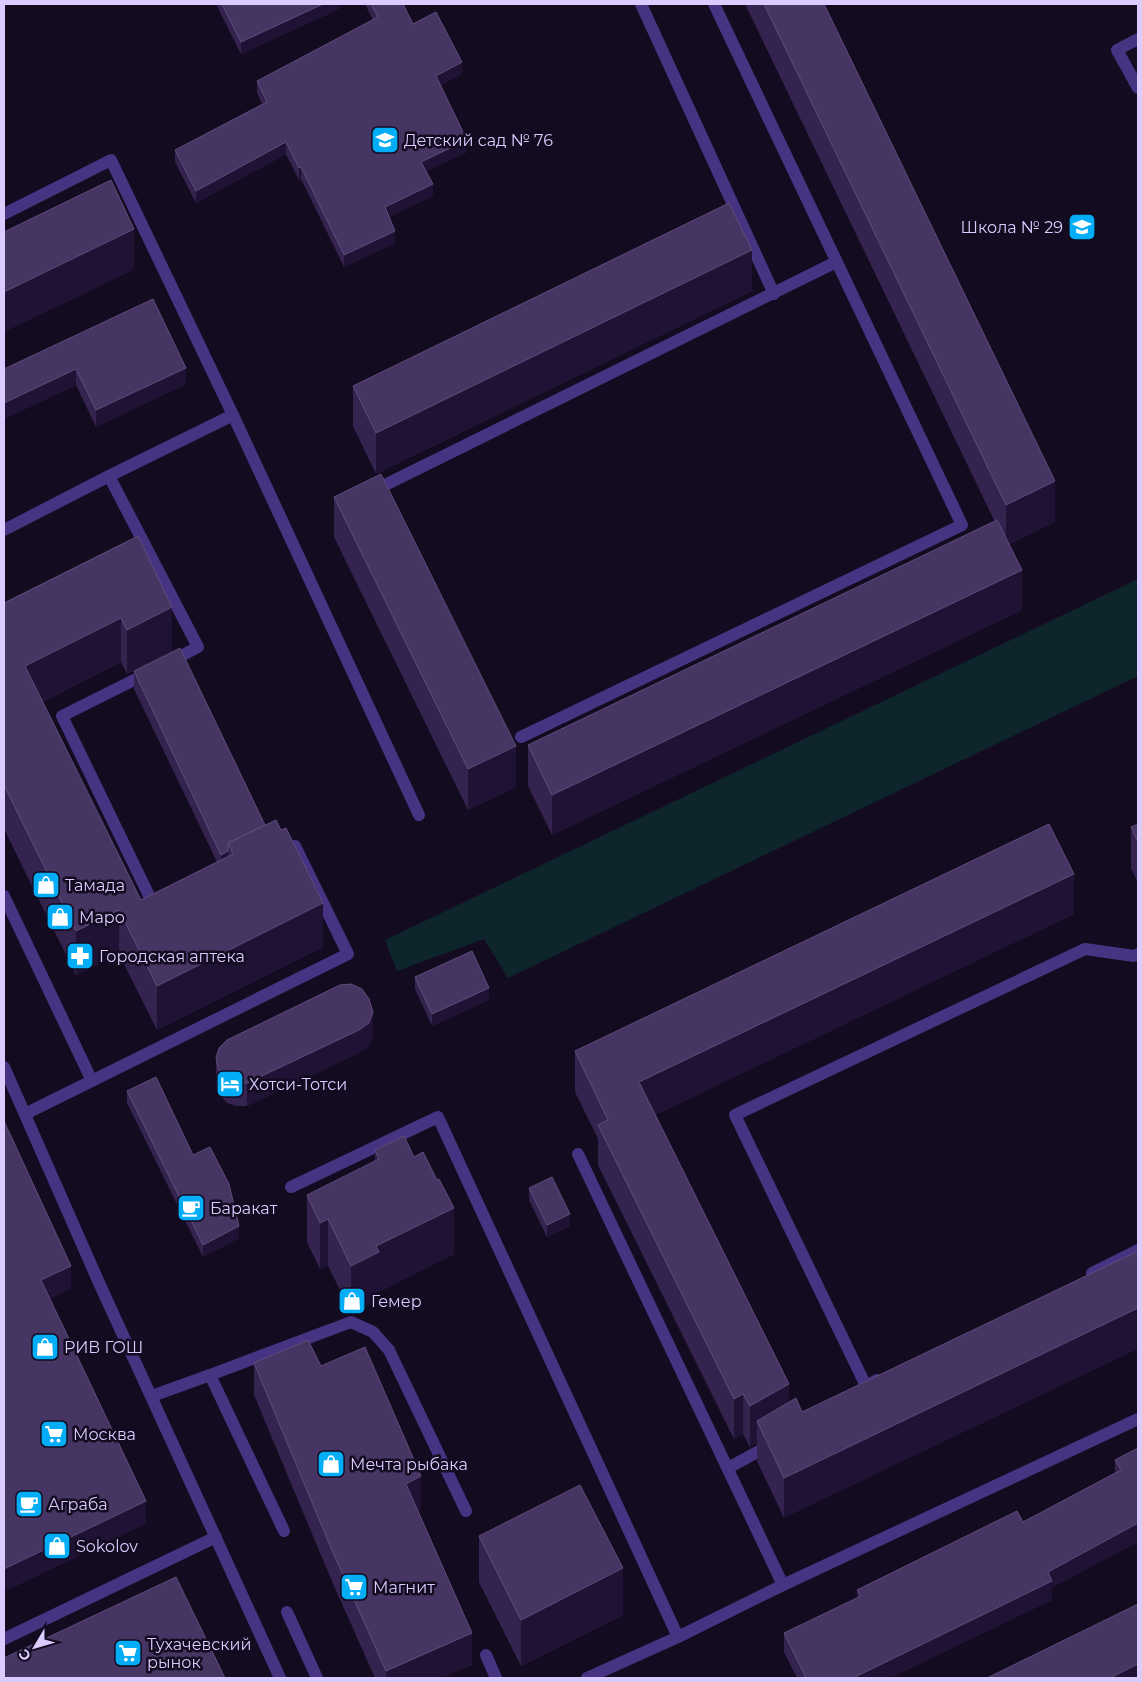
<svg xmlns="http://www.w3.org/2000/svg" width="1142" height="1682" viewBox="0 0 1142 1682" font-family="Montserrat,sans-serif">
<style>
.green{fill:#0e262b}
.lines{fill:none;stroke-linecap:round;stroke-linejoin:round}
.lane{stroke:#463382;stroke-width:12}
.street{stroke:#463382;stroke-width:12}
.wall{fill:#35234f}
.shaded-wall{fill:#201234}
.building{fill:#463562;stroke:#5e4c7b}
.labels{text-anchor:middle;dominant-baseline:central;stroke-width:5;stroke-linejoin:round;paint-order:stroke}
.poi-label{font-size:16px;fill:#dbcbff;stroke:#130b20;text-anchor:start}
</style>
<rect width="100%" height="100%" fill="#130b20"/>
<polygon class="green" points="1138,579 1138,676 508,978 484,939 397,971 385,940"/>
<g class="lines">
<g class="lane">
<polyline points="641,4 774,294"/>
<polyline points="1138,39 1117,50 1138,88"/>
<polyline points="4,214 111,160 233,415 109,476 4,530"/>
<polyline points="233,415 419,815"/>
<polyline points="109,476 198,647 168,663"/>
<polyline points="387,484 836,262"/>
<polyline points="148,673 62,716 156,910"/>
<polyline points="521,737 962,525 714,4"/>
<polyline points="4,896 92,1081"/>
<polyline points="25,1114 348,954 295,846 279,853"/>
<polyline points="578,1154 783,1585"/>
<polyline points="291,1187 438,1117 678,1637"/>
<polyline points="1092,1273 1138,1250"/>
<polyline points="210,1375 351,1322 373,1332 389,1350 466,1511"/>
<polyline points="877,1380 866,1386 735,1115 1085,949 1134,956 1138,954"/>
<polyline points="152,1396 210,1375 284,1531"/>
<polyline points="728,1468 770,1445"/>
<polyline points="287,1612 317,1678"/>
<polyline points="4,1639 216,1537"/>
<polyline points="486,1655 496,1678"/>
<polyline points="587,1678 678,1637 783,1585 1138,1419"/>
</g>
<polyline class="street" points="4,1067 100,1285 280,1678"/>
</g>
<g class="wall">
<polygon points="216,4 339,4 339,9 241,54"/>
<polygon points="365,4 403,4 413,24 462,74 441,85 467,152 426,171 433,196 389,217 395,243 344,267 301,179 299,180 286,154 196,203 175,162 175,150 262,104 257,93 257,81 373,20"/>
<polygon points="745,4 824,4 1055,522 1009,544 1022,610 552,835 528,786 528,745 995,522"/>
<polygon points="752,291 376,474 353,426 353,386"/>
<polygon points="153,299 186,384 96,427 76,385 4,419"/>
<polygon points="334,497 516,787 468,810 334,537"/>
<polygon points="138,536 172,651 127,674 121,662 42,702 141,900 217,862 134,689 134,671 323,947 157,1030 119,954 76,975 4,829 4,603"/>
<polygon points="1138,824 1138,883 1131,868 1131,827"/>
<polygon points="1074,914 655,1115 789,1384 784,1518 757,1461 757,1443 750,1447 743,1434 734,1439 598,1165 598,1139 575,1092 575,1051"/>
<polygon points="415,977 489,1000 432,1026 415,989"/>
<polygon points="373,1035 369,1046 359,1053 247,1106 236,1106 227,1103 219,1094 216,1081 216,1058"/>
<polygon points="127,1091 193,1155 239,1238 203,1257 127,1103"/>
<polygon points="375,1150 454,1254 379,1292 379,1299 351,1312 328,1266 320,1269 307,1242 307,1195 375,1161"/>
<polygon points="529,1188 570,1226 547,1237 529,1200"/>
<polygon points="254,1363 321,1366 421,1508 418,1510 472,1665 441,1678 375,1678 331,1579 254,1395"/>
<polygon points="1138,1448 1052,1588 1052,1600 890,1678 797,1678 784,1652 784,1633 857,1598 857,1590 1023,1522 1115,1473 1115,1460"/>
<polygon points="479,1536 623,1615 521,1666 479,1582"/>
</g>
<g class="shaded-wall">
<polygon points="323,4 339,4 339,9 241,54 241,42"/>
<polygon points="462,62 462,74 436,88 436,76"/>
<polygon points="467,140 467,152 421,174 421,162"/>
<polygon points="286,142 286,154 196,203 196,191"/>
<polygon points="301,167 301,179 299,180 299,168"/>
<polygon points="433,184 433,196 385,219 385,207"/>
<polygon points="134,229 134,270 4,332 4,292"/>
<polygon points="395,231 395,243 344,267 344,255"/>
<polygon points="752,250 752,291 376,474 376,433"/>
<polygon points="186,368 186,384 96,427 96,410"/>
<polygon points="76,369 76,385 4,419 4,403"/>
<polygon points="1055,481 1055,522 1006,545 1006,505"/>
<polygon points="1022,570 1022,610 552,835 552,795"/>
<polygon points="172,607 172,651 127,674 127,630"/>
<polygon points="121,618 121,662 25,710 25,666"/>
<polygon points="516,746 516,787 468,810 468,769"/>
<polygon points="228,851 228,869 221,872 221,855"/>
<polygon points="1074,874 1074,914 639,1123 639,1082"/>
<polygon points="323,903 323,947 157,1030 157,986"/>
<polygon points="119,910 119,954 76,975 76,931"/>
<polygon points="489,988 489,1000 432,1026 432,1014"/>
<polygon points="373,1012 373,1035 369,1046 359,1053 247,1106 247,1083"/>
<polygon points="454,1208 454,1254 379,1292 379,1299 351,1312 351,1266 376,1246"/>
<polygon points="570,1214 570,1226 547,1237 547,1225"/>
<polygon points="328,1219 328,1266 320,1269 320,1223"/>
<polygon points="239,1226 239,1238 203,1257 203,1245"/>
<polygon points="71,1266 71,1289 41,1303 41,1280"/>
<polygon points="1138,1308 1138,1349 784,1518 784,1478"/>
<polygon points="789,1384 789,1424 757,1421 757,1443 750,1447 750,1406"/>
<polygon points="743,1394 743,1434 734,1439 734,1399"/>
<polygon points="421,1476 421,1508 406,1515 406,1484"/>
<polygon points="146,1501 146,1524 4,1592 4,1569"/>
<polygon points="1138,1523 1138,1542 1052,1588 1052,1600 890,1678 853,1678"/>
<polygon points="623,1568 623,1615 521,1666 521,1620"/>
<polygon points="472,1633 472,1665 441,1678 386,1678 386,1671"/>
<polygon points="1138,1664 1138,1678 1110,1678"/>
</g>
<g class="building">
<polygon points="222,4 323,4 241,42"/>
<polygon points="371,4 403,4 413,24 436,12 462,62 436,76 467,140 421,162 433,184 385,207 395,231 344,255 301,167 299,168 286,142 196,191 175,150 267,102 257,81 378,17"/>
<polygon points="764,4 824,4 1055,481 1006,505"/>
<polygon points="111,180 134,229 4,292 4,232"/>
<polygon points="729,203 752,250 376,433 353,386"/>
<polygon points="153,299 186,368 96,410 76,369 4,403 4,369"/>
<polygon points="381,474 516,746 468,769 334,497"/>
<polygon points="997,520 1022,570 552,795 528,745"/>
<polygon points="138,536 172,607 127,630 121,618 25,666 141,900 233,854 228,843 276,820 281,830 286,828 323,903 157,986 119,910 76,931 4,785 4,603"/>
<polygon points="180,648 265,825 228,843 228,851 221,855 134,671"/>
<polygon points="1049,824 1074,874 639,1082 789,1384 750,1406 743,1394 734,1399 598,1125 608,1120 575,1051"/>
<polygon points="1138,824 1138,842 1131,827"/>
<polygon points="472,951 489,988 432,1014 415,977"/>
<polygon points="351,984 362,989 369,999 373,1012 369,1023 359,1030 247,1083 236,1083 227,1080 219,1071 216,1058 219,1048 227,1040 340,985"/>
<polygon points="156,1077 193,1155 210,1147 229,1184 239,1226 203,1245 127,1091"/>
<polygon points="4,1121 71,1266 41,1280 146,1501 4,1569"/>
<polygon points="404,1136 414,1157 423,1152 437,1180 439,1179 454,1208 376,1246 379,1252 351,1266 328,1219 320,1223 307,1195 379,1159 375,1150"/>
<polygon points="552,1177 570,1214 547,1225 529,1188"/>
<polygon points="1138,1251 1138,1308 784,1478 757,1421 796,1398 802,1412"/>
<polygon points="308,1340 321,1366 365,1347 421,1476 406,1484 472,1633 386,1671 331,1548 254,1363"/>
<polygon points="1138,1448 1138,1523 1048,1572 1052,1581 853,1678 806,1678 784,1633 861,1596 857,1590 1017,1511 1023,1522 1121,1470 1115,1460"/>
<polygon points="580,1485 623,1568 521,1620 479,1536"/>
<polygon points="176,1577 225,1678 4,1678 4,1658"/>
<polygon points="1138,1604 1138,1664 1110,1678 987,1678"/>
</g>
<defs>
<symbol id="school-square" viewBox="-11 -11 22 22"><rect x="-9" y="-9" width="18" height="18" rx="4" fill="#00adf6" stroke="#130b20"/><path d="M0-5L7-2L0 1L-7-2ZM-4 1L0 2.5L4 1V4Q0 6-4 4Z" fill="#fff"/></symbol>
<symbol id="shop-square" viewBox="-11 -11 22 22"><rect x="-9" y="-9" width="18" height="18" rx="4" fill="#00adf6" stroke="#130b20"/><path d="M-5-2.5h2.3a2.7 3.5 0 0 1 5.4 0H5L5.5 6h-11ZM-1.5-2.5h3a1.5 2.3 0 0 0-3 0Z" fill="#fff"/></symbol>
<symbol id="pharmacy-square" viewBox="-11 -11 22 22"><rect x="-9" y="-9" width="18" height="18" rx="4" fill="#00adf6" stroke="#130b20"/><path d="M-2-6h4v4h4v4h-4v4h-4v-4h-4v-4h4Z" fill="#fff"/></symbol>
<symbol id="hotel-square" viewBox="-11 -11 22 22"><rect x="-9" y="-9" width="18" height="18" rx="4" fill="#00adf6" stroke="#130b20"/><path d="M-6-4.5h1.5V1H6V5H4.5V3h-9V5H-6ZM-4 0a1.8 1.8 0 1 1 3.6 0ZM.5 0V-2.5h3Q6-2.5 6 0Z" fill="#fff"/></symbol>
<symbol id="cafe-square" viewBox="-11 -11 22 22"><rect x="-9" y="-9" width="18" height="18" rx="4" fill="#00adf6" stroke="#130b20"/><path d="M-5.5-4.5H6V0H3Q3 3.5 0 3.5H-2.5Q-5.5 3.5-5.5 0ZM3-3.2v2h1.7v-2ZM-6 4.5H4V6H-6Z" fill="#fff"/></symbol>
<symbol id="supermarket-square" viewBox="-11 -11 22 22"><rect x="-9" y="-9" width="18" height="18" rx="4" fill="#00adf6" stroke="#130b20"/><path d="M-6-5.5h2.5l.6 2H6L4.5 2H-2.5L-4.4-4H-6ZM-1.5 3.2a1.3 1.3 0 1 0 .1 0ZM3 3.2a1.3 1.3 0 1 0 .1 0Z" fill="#fff"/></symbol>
</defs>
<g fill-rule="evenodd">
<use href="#school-square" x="369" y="124" width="32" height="32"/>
<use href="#school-square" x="1066" y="211" width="32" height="32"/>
<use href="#shop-square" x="30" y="869" width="32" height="32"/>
<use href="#shop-square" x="44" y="901" width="32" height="32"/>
<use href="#pharmacy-square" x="64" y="940" width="32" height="32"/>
<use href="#hotel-square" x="214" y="1068" width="32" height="32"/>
<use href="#cafe-square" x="175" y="1192" width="32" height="32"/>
<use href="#shop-square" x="336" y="1285" width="32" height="32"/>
<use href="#shop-square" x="29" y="1331" width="32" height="32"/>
<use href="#supermarket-square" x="38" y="1418" width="32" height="32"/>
<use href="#shop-square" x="315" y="1448" width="32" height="32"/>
<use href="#cafe-square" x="13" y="1488" width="32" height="32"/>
<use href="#shop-square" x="41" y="1530" width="32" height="32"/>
<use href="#supermarket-square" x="338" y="1571" width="32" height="32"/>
<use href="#supermarket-square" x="112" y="1637" width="32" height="32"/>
</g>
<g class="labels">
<g class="poi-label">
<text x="404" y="140">Детский сад № 76</text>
<text x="1063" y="227" text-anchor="end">Школа № 29</text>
<text x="65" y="885">Тамада</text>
<text x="79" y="917">Маро</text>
<text x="99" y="956">Городская аптека</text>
<text x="249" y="1084">Хотси-Тотси</text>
<text x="210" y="1208">Баракат</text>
<text x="371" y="1301">Гемер</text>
<text x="64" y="1347">РИВ ГОШ</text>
<text x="73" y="1434">Москва</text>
<text x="350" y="1464">Мечта рыбака</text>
<text x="48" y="1504">Аграба</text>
<text x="76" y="1546">Sokolov</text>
<text x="373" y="1587">Магнит</text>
<text x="147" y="1644">Тухачевский<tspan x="147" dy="18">рынок</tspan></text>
</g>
</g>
<rect width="1142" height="1682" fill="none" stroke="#dbcbff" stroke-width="10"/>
<g transform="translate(35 1647) rotate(232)" stroke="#130b20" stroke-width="4" paint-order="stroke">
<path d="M0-4L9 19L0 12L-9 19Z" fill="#dbcbff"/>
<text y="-8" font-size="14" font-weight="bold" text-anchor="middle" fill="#dbcbff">С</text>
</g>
</svg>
